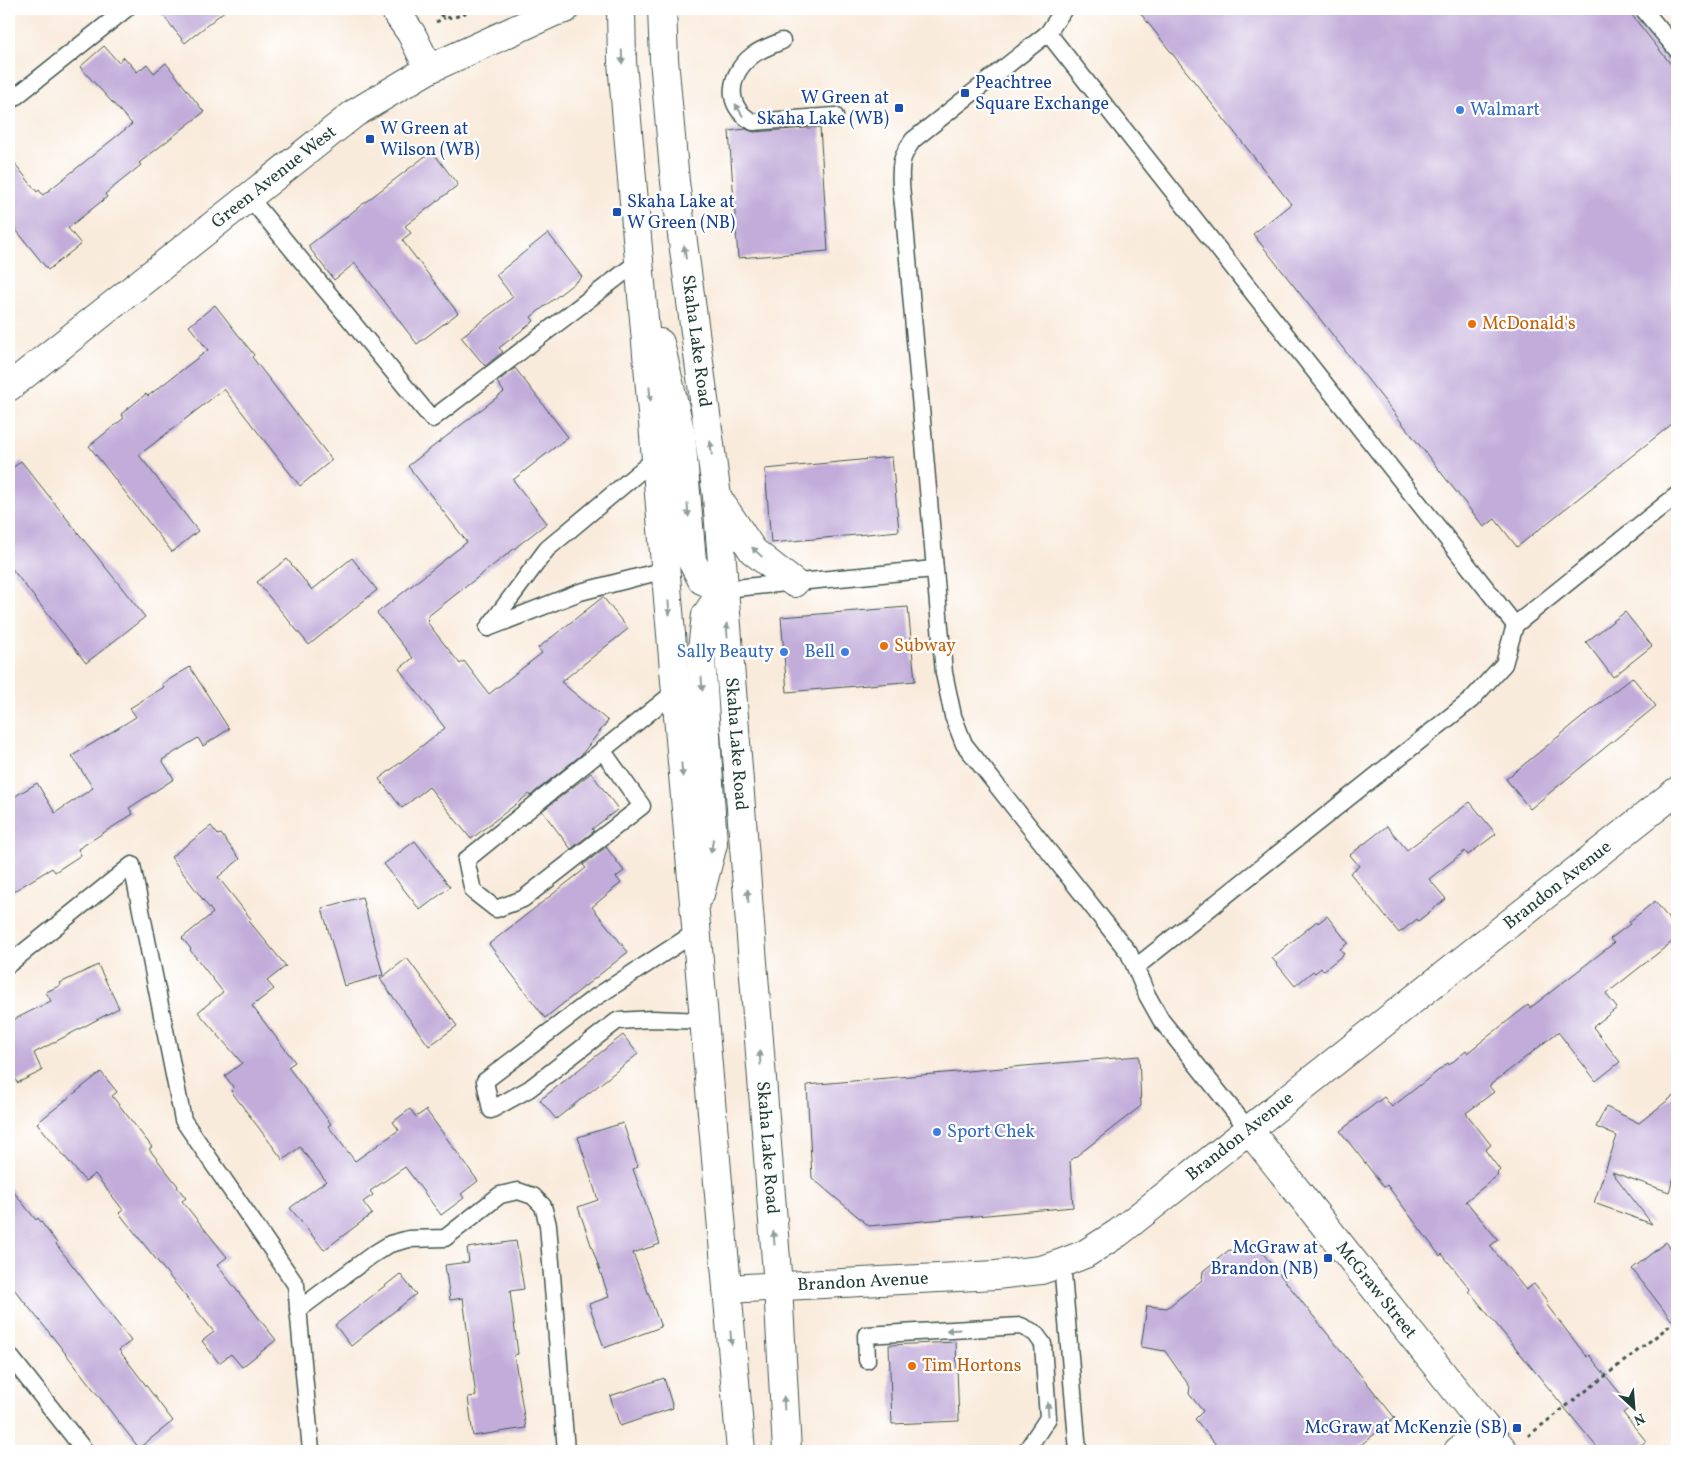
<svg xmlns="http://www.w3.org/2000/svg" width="1686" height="1460" viewBox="0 0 1686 1460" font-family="Vollkorn,serif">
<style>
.building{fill:#c2adda}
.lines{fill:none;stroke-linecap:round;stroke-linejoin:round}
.service-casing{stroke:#40574d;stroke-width:19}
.minor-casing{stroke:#40574d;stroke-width:30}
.tertiary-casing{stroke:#40574d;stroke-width:30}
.secondary-casing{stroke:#40574d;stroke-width:30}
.path{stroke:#40574d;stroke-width:3;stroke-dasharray:4 4;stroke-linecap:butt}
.service{stroke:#fff;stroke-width:16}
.minor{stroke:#fff;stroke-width:28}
.tertiary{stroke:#fff;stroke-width:28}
.secondary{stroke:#fff;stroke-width:28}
.oneway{fill:#8f9e9a}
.transit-dot{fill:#1a4fb4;stroke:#fff;stroke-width:2}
.shop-dot{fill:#3f7fe0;stroke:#fff;stroke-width:2}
.food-dot{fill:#e8710a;stroke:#fff;stroke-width:2}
.labels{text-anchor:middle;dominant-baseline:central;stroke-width:4.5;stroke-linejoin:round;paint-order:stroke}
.transit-label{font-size:18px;fill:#164399;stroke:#fff;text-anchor:start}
.shop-label{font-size:18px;fill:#366cbe;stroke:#fff;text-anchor:start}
.street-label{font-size:18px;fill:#1f3d34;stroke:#fff}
.food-label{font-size:18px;fill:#c56008;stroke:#fff;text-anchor:start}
</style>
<rect width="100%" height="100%" fill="#fff"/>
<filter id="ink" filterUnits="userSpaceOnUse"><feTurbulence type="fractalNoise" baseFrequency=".02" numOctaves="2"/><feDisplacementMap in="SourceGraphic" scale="10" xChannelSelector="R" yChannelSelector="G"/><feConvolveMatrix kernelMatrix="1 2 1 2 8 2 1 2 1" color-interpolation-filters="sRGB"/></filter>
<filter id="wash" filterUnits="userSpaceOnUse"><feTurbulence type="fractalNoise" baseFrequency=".0096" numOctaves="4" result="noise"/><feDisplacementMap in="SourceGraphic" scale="20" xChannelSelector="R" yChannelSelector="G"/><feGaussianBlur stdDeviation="1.12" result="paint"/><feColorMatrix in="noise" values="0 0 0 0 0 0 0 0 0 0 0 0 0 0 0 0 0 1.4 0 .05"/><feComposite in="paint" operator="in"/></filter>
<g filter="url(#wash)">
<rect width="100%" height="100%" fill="#f9ebdc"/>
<g id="blocks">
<g class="building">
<polygon points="158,9 227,9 185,43"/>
<polygon points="1137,9 1627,9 1677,72 1677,420 1517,547 1495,519 1484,527 1253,234 1291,204"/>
<polygon points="104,46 118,62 124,57 137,72 147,64 154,73 166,63 204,112 139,163 141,165 105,194 107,197 68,228 81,244 48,270 9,221 9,156 37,192 39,190 43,195 132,124 80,67"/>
<polygon points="820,127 828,251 738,258 729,131 746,129 754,132"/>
<polygon points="432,151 458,185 405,226 411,233 402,240 458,313 417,344 355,263 334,280 308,246"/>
<polygon points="548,233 582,277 531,317 534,321 499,348 503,352 485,366 461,337 513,297 496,275"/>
<polygon points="215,305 254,355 252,357 332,460 300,486 224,389 139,455 198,531 172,552 89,446 124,418 121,414 146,394 148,396 208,350 189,326"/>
<polygon points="515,368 568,437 513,480 547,523 427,617 429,620 427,622 460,664 464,661 489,694 542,653 538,648 603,597 628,629 561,682 608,721 581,755 530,796 529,794 471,839 429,787 402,808 379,779 445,728 399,669 413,658 377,613 467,542 408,466 504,392 497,382"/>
<polygon points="892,457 899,531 771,543 765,469"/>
<polygon points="21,461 145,617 86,663 9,565 9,471"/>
<polygon points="352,558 377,590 309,645 257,582 287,559 312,590"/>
<polygon points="908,607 915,681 787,692 781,617"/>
<polygon points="1625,612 1652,646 1613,677 1586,642"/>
<polygon points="190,667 229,729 203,746 198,738 162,760 174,779 129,808 133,814 78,849 81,855 55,872 52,868 9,894 9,800 37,783 55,813 93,788 72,756 136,717 130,708 164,687 162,684"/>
<polygon points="1632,677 1656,706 1530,809 1506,779"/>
<polygon points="591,773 618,809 592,829 594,831 571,849 542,811"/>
<polygon points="1470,802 1496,834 1468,855 1465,851 1429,879 1446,899 1418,921 1417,919 1399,933 1350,873 1359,866 1350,855 1387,826 1407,850"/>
<polygon points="211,826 218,835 221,834 240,859 218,877 251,919 249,921 286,966 267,981 274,989 252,1006 295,1062 288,1067 331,1124 328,1126 355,1161 399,1130 393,1122 410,1109 416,1117 426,1110 478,1181 461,1194 464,1198 441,1215 405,1167 370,1191 373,1195 363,1202 372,1214 324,1250 290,1208 326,1181 300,1147 283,1160 231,1091 234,1088 225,1076 242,1063 198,1012 223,992 190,950 191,949 182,938 213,913 171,857"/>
<polygon points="415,841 450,887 420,910 384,864"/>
<polygon points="606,847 624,871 616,877 621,883 592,907 628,952 545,1018 489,944 586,868 583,865"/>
<polygon points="362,897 383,975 344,986 322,908"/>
<polygon points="1655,901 1677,930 1677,938 1606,994 1617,1008 1593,1027 1620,1062 1596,1081 1558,1032 1489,1086 1494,1092 1466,1113 1491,1145 1485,1150 1500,1170 1497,1173 1498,1175 1466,1201 1498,1240 1490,1246 1526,1290 1534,1284 1548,1302 1546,1304 1587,1357 1589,1355 1631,1407 1623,1413 1646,1441 1633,1451 1600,1451 1469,1291 1470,1289 1442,1254 1440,1256 1387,1185 1384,1187 1340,1131 1384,1097 1392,1107 1448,1063 1449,1065 1466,1051 1467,1053 1528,1005 1530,1008 1614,943 1610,939 1630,924 1629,922"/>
<polygon points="1327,916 1348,943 1340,949 1344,954 1323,971 1321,968 1315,973 1313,971 1295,986 1272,958 1317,921 1318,923"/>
<polygon points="407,958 457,1026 429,1046 380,979"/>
<polygon points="98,965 119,1008 34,1053 42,1071 17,1083 9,1066 9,1022 51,1001 46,992 61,985 60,983"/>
<polygon points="623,1035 638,1054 556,1119 540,1100"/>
<polygon points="1139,1056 1141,1106 1070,1161 1073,1207 869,1226 812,1178 807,1085"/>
<polygon points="101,1072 117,1092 112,1096 152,1147 149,1149 178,1186 177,1187 186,1198 182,1201 227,1257 217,1265 276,1340 242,1367 231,1354 219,1363 202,1341 214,1332 119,1213 123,1210 95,1174 85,1181 37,1123"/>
<polygon points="1677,1093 1677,1168 1669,1192 1612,1172 1652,1224 1594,1203 1617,1136 1596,1127 1606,1107 1639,1123"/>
<polygon points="623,1123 638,1167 633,1169 660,1244 633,1253 661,1327 604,1348 589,1304 609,1297 578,1207 598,1200 578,1137"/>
<polygon points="9,1186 36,1220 38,1218 57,1243 56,1244 131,1341 119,1350 173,1421 139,1448 48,1331 9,1283"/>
<polygon points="516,1241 524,1289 510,1291 518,1354 514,1355 526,1428 473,1436 468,1397 476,1396 463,1298 450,1300 445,1265 469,1262 467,1248"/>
<polygon points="1253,1241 1395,1418 1353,1451 1221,1451 1195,1419 1203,1411 1189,1394 1190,1387 1165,1351 1141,1347 1147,1306 1167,1308 1202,1280 1203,1271 1229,1250 1240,1252"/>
<polygon points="1666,1242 1677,1256 1677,1327 1632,1269"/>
<polygon points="400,1274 416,1294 351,1346 335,1325"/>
<polygon points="956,1342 959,1421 892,1424 889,1345"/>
<polygon points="664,1378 673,1408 620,1426 610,1396"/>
</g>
</g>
</g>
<g filter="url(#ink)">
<use href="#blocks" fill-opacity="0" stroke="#40574d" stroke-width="1"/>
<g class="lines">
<defs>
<g id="service">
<path d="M 1064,9 L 1048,33 L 913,140 C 908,147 904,153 902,161 C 898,180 904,206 905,225 L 944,673 L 953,716 L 964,744 L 1129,953 L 1147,995 L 1161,1020 L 1248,1129"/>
<polyline points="1643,9 1677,50"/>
<polyline points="1048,33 1515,625"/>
<path d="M 782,41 C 772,45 761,49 753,55 C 729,73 723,106 753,122 L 835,116"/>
<polyline points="9,102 126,9"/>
<polyline points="249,197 432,419 639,261"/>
<polyline points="724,589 934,569"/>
<polyline points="488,628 547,549 656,458"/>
<polyline points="488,628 580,592 665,570"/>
<polyline points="602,750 642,806 523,899 496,909 473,891 466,860 676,691"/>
<polyline points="696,932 590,1001 485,1081 491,1110 529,1089 617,1021 652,1019 704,1021"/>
<polyline points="9,964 132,865 183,1120 296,1285 311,1451"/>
<polyline points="1136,967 1471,700 1504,664 1515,625 1677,495"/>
<polyline points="1062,1263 1078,1451"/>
<polyline points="298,1310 372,1255 390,1244 409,1239 445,1238 500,1195 518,1191 533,1196 543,1206 548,1225 566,1451"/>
<polyline points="9,1355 85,1451"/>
<polyline points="867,1360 866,1335 1021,1326 1035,1333 1043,1344 1048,1418 1026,1451"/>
</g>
<g id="minor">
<polyline points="394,9 411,33 429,69"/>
<path id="s1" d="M 1248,1129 L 1504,1451"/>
<path id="s2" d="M 727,1289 L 996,1275 L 1041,1270 L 1062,1263 L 1085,1254 L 1118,1233 L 1677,791"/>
<polyline points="1458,1451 1487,1429"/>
</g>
<g id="tertiary">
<path id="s3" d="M 9,387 L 355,113 L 429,69 L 554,12 L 565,9"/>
</g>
<g id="secondary">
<polyline points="621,9 622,62 741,1451"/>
<path id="s4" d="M 662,9 L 664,59 L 675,182 L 717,497 L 778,1286 L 787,1451"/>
<polyline points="660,343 681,435 692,561 702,580 724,589"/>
<polyline points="719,500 753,551 794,583"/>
<polyline points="700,894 713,844 701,658 706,615 724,589"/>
</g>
</defs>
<use href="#service" class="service-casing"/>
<use href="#minor" class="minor-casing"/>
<use href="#tertiary" class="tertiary-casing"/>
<use href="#secondary" class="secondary-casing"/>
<g class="path">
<path d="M 434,9 C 446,24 459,16 474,9"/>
<polyline points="436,22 445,18"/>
<polyline points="1528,1436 1677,1320"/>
</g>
<use href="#service" class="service"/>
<use href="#minor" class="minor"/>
<use href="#tertiary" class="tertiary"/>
<use href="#secondary" class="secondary"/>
</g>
<defs><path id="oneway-solid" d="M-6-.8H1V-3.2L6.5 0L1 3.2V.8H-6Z" transform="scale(1.25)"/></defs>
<g class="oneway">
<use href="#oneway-solid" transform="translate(622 57) rotate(88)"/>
<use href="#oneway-solid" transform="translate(739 110) rotate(-122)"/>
<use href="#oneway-solid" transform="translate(685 252) rotate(-98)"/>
<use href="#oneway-solid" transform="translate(650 394) rotate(85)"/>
<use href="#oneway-solid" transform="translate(711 448) rotate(-97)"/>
<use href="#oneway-solid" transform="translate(688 510) rotate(85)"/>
<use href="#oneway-solid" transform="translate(757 552) rotate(-137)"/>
<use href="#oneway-solid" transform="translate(669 608) rotate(85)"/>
<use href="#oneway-solid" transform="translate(727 630) rotate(-94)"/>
<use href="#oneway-solid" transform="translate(702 684) rotate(86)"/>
<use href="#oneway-solid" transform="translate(682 770) rotate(85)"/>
<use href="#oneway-solid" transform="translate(712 846) rotate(99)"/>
<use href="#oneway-solid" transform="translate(748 896) rotate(-94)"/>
<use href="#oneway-solid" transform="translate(760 1058) rotate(-94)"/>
<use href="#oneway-solid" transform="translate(774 1238) rotate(-94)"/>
<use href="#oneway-solid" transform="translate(953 1330) rotate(177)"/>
<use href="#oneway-solid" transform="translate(731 1338) rotate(85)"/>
<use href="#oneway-solid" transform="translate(784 1403) rotate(-93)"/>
<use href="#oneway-solid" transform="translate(1048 1409) rotate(-94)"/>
</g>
</g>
<g class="transit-dot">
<rect x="960" y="88" width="10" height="10" rx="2.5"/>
<rect x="894" y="103" width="10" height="10" rx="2.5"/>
<rect x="365" y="134" width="10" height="10" rx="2.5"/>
<rect x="612" y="207" width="10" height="10" rx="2.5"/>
<rect x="1323" y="1253" width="10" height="10" rx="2.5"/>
<rect x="1512" y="1423" width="10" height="10" rx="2.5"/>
</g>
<g class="shop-dot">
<circle cx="1460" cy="110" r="5"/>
<circle cx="784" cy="652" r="5"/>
<circle cx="845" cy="652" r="5"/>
<circle cx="937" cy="1132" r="5"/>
</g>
<g class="food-dot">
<circle cx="1472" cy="324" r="5"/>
<circle cx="884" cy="646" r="5"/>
<circle cx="912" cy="1366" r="5"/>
</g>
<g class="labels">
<g class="transit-label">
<text x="975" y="83">Peachtree<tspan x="975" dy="21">Square Exchange</tspan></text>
<text x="889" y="98" text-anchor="end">W Green at<tspan x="889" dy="21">Skaha Lake (WB)</tspan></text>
<text x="380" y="129">W Green at<tspan x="380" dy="21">Wilson (WB)</tspan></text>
<text x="627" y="202">Skaha Lake at<tspan x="627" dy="21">W Green (NB)</tspan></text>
<text x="1318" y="1248" text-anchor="end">McGraw at<tspan x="1318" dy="21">Brandon (NB)</tspan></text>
<text x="1507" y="1428" text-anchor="end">McGraw at McKenzie (SB)</text>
</g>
<g class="shop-label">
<text x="1470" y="110">Walmart</text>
<text x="774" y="652" text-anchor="end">Sally Beauty</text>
<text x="835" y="652" text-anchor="end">Bell</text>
<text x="947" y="1132">Sport Chek</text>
</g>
<g class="street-label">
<text stroke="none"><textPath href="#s3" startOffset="338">Green Avenue West</textPath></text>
<text stroke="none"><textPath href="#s4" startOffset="334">Skaha Lake Road</textPath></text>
<text stroke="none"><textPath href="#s4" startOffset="739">Skaha Lake Road</textPath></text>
<text stroke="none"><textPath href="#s2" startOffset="961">Brandon Avenue</textPath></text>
<text stroke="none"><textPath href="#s2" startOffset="556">Brandon Avenue</textPath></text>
<text stroke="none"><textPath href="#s4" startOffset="1144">Skaha Lake Road</textPath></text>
<text stroke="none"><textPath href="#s2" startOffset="136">Brandon Avenue</textPath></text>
<text stroke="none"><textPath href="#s1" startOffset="206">McGraw Street</textPath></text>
</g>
<g class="food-label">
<text x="1482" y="324">McDonald's</text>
<text x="894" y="646">Subway</text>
<text x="922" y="1366">Tim Hortons</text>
</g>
</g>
<rect width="1686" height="1460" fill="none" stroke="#fff" stroke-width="30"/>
<g transform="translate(1634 1408) rotate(154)" stroke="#ffffff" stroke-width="4" paint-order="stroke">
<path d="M0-4L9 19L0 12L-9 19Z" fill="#1f3d34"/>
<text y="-8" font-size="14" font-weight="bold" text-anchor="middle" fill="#1f3d34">N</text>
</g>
</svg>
